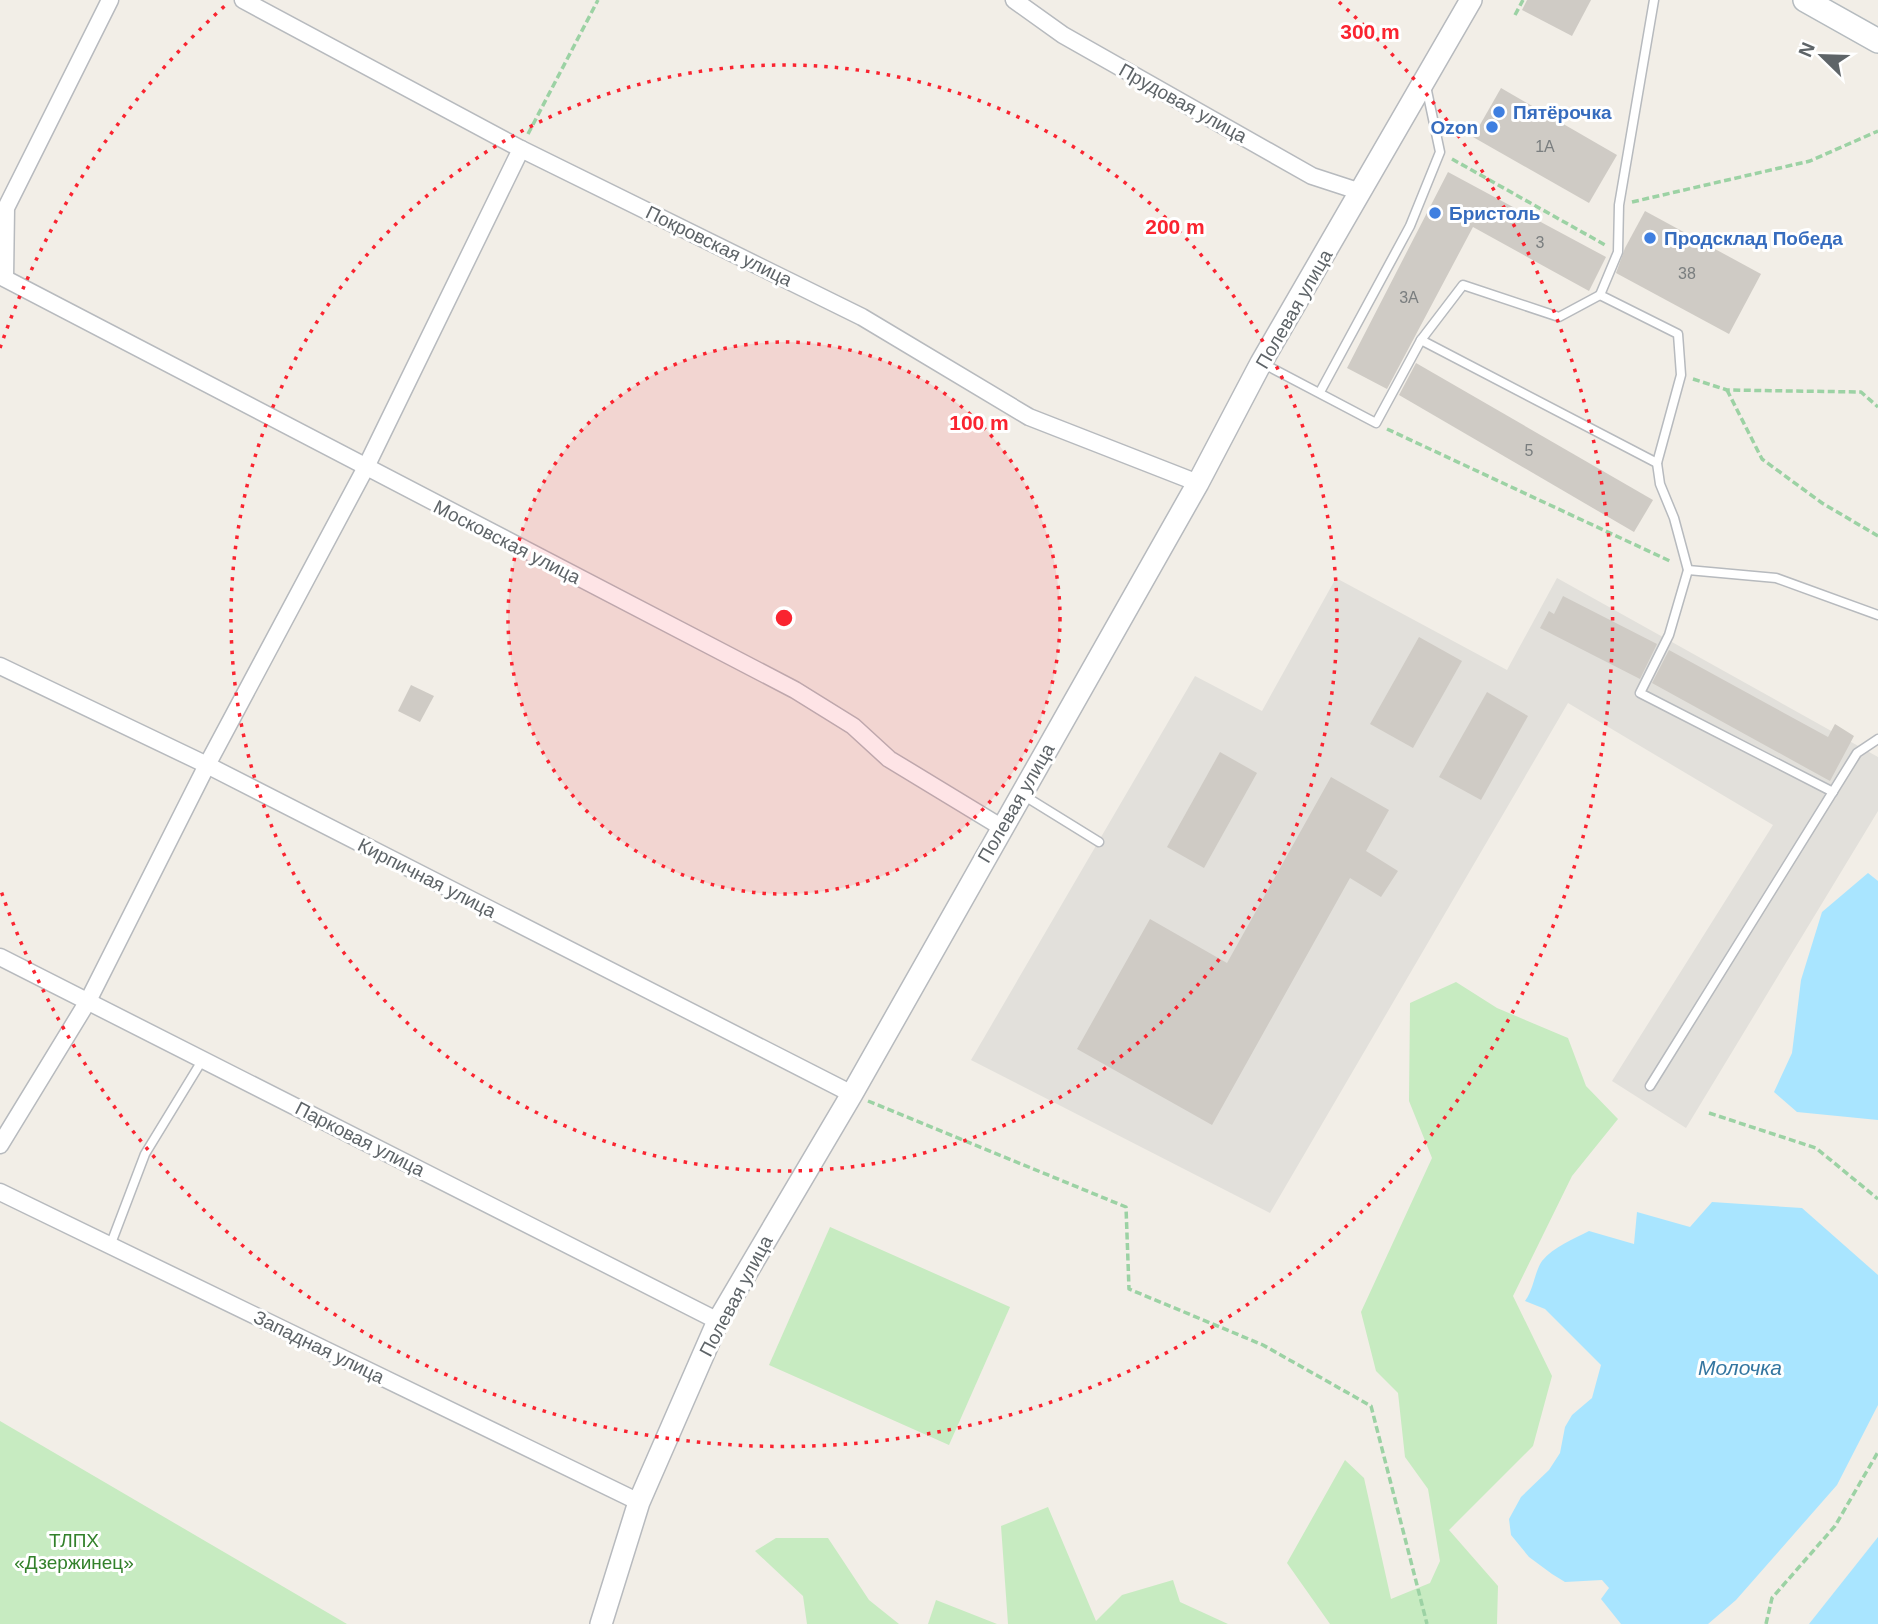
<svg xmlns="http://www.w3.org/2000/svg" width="1878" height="1624" viewBox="0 0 1878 1624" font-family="Helvetica,sans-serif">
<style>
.industrial{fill:#e2e0db}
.green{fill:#c7ebc1}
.water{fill:#a9e5ff}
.building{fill:#cfcbc5}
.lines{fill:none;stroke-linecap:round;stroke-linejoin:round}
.service-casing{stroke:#b7babe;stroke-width:11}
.minor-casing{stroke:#b7babe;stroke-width:19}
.tertiary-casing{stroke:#b7babe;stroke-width:24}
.secondary-casing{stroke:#b5bbbf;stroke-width:26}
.path{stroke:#9cd2a4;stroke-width:3.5;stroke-dasharray:7 3.5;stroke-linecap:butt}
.service{stroke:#fff;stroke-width:8}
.minor{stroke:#fff;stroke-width:16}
.tertiary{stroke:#fff;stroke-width:21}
.secondary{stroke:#fff;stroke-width:23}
.ring{fill:none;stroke:#fa2430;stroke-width:3.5;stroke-dasharray:3.5 7}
.shop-dot{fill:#3f7fe0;stroke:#fff;stroke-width:2.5}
.labels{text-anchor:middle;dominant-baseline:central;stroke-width:6;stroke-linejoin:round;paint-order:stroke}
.number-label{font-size:16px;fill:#7a7e7f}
.street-label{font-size:19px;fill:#5e6468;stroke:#fff}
.shop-label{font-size:19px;font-weight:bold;fill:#366cbe;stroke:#fff;text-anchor:start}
.park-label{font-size:19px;fill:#33812b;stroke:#fff}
.water-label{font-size:21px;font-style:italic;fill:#3476a0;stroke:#fff}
.centre{fill:#fa2430;stroke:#fff;stroke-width:3.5}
.ring-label{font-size:21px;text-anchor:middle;font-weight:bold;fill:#fa2430;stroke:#fff;stroke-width:6;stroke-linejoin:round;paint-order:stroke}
</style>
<rect width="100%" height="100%" fill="#f2eee7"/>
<polygon class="industrial" points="1336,578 1507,670 1557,578 1878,757 1878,811 1686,1128 1612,1081 1773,825 1568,703 1270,1213 971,1060 1195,676 1262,711"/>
<g class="green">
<polygon points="1456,982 1497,1008 1568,1038 1586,1086 1618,1119 1572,1176 1513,1296 1552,1376 1533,1446 1449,1530 1498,1586 1497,1624 1330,1624 1287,1563 1345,1460 1364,1478 1391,1599 1430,1583 1440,1561 1428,1489 1405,1457 1398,1393 1376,1371 1361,1312 1432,1158 1409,1101 1410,1003"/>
<polygon points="830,1227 1010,1307 949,1445 769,1365"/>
<polygon points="0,1421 347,1624 0,1624"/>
<polygon points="1048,1507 1096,1621 1122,1595 1173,1580 1180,1602 1228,1624 1008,1624 1001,1526"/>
<polygon points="776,1538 828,1538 869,1600 899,1624 807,1624 803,1596 755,1551"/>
<polygon points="936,1600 997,1624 928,1624"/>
</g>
<g class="water">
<polygon points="1868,873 1878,881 1878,1120 1797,1112 1774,1092 1792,1053 1801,980 1822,912"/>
<path d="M 1712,1202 L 1802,1208 L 1878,1275 L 1878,1405 L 1837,1485 L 1736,1600 L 1708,1624 L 1621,1624 L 1601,1599 L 1609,1588 L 1602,1580 L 1565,1582 L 1552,1574 L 1529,1557 L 1511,1535 L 1509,1519 L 1521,1497 L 1549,1470 L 1560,1453 L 1565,1427 L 1572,1415 L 1592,1398 L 1601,1365 L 1545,1309 L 1525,1301 C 1534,1289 1534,1273 1542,1261 C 1553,1247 1574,1239 1589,1231 L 1634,1244 L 1637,1212 L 1690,1227 Z"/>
<polygon points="1878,1537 1878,1624 1809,1624"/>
</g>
<g class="building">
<polygon points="1527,0 1591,0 1572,36 1522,10"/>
<polygon points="1501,88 1617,155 1589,203 1473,137"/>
<polygon points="1448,172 1606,257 1589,291 1473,227 1387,389 1347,368"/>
<polygon points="1645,211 1761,274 1729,334 1616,273 1625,248"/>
<polygon points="1416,363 1653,500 1634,532 1399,395"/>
<polygon points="1563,596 1657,644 1640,679 1540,628 1549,611 1554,614"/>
<polygon points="1419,637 1462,661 1413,748 1370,724"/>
<polygon points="1669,650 1828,737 1835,724 1854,736 1830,781 1652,683"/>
<polygon points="411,685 434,696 420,722 398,711"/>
<polygon points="1487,692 1528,716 1481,800 1439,777"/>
<polygon points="1220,752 1257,773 1204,868 1167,847"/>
<polygon points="1331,777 1389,810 1366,851 1398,871 1381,897 1350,878 1212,1125 1077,1049 1150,919 1227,963"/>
</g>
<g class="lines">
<defs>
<g id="service">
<polyline points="1654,0 1619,205 1618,252 1600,295 1678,334 1681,375 1657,463 1660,484 1674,518 1688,570 1669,635 1640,693 1833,792"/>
<polyline points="1421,340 1463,285 1559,317 1600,295"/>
<polyline points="1264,364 1376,423 1421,340 1657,463"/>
<polyline points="1320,392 1410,226 1440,152 1426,86"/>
<polyline points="1688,570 1776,578 1878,615"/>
<polyline points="1023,795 1099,842"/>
<polyline points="1650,1086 1857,753 1878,739"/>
<polyline points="110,1246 145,1154 203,1059"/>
</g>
<g id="minor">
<polyline points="243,0 521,149 862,317 1029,417 1198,483"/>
<polyline points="1014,0 1063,35 1312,176 1361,192"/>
<polyline points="0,276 795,690 853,726 889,759 1001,827"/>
<polyline points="5,278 6,208 110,0"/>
<polyline points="0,666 207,765 852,1094"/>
<polyline points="0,957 718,1321"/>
<polyline points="0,1145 88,1001 207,765 365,469 521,149"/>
<polyline points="0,1192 639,1502"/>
</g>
<polyline id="tertiary" points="601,1624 639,1502 718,1321 852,1094 1198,483 1261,363 1471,0"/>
<polyline id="secondary" points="1805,0 1878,41"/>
</defs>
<use href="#service" class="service-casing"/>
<use href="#minor" class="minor-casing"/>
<use href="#tertiary" class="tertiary-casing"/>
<use href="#secondary" class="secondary-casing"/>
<g class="path">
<polyline points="1515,15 1523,0"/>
<polyline points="528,134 598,0"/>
<polyline points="1452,159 1607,246"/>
<polyline points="1632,202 1810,161 1878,131"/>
<polyline points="1693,379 1727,390 1861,392 1878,407"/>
<polyline points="1727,390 1762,459 1822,503 1878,536"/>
<polyline points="1387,429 1672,562"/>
<polyline points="868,1101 1126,1207 1129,1289 1263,1345 1371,1406 1427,1624"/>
<polyline points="1709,1113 1816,1148 1878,1199"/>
<polyline points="1766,1624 1772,1598 1835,1526 1878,1452"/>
</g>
<use href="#service" class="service"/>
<use href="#minor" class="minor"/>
<use href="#tertiary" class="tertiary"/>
<use href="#secondary" class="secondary"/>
</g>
<circle cx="784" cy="618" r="276" fill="#fa2430" fill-opacity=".12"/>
<g class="ring">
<circle cx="784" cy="618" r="276"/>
<circle cx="784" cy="618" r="553"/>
<path d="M0 348A829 829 0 0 1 229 2M1339 2A829 829 0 1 1 0 888"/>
</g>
<g class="shop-dot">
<circle cx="1499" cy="112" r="7"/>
<circle cx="1492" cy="127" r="7"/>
<circle cx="1435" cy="213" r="7"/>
<circle cx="1650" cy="238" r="7"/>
</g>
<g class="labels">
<g class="number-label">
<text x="1545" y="146">1А</text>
<text x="1540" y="242">3</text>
<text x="1687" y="273">38</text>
<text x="1409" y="297">3А</text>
<text x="1529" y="450">5</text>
</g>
<g class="street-label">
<text transform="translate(1183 103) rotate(29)">Прудовая улица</text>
<text transform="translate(719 246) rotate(26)">Покровская улица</text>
<text transform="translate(1294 309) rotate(-60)">Полевая улица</text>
<text transform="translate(507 542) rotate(27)">Московская улица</text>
<text transform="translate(1016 803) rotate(-60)">Полевая улица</text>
<text transform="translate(427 878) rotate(27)">Кирпичная улица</text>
<text transform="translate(360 1139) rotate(27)">Парковая улица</text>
<text transform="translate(736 1296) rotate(-62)">Полевая улица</text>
<text transform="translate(319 1347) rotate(26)">Западная улица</text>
</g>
<g class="shop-label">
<text x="1513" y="112">Пятёрочка</text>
<text x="1478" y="127" text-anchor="end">Ozon</text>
<text x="1449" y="213">Бристоль</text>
<text x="1664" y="238">Продсклад Победа</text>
</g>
<g class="park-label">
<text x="74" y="1540">ТЛПХ<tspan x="74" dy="22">«Дзержинец»</tspan></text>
</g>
<g class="water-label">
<text x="1740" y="1367">Молочка</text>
</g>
</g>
<circle cx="784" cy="618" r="10" class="centre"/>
<g class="ring-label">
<text x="1370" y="39">300 m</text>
<text x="1175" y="234">200 m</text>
<text x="979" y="430">100 m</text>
</g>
<g transform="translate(1822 56) rotate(293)" stroke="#ffffff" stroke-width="5" paint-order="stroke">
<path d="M0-5L12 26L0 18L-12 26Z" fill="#5e6468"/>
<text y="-10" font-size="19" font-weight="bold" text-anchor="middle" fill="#5e6468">N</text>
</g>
</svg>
